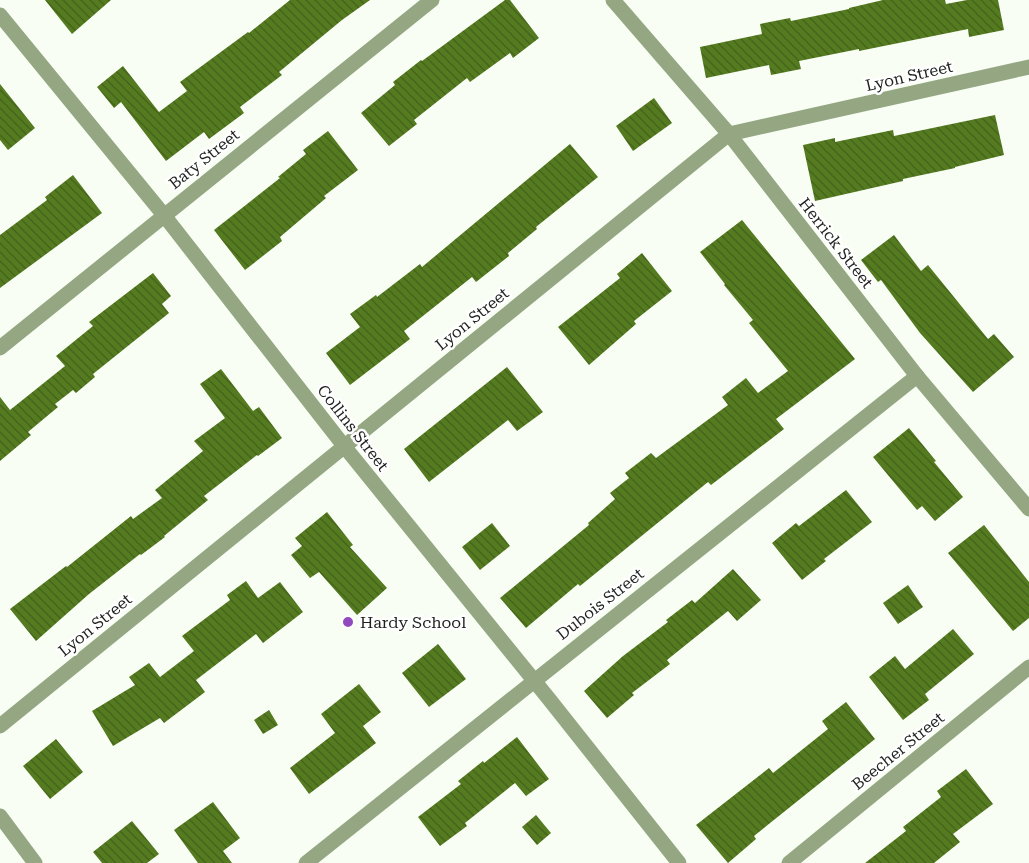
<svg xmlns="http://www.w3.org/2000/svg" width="1029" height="863" viewBox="0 0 1029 863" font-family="'Roboto Serif',serif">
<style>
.building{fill:url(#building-back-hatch)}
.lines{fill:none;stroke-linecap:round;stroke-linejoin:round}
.street{stroke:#94a782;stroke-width:15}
.poi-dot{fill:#904abe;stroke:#fff;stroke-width:2}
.labels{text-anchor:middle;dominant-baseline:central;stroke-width:5;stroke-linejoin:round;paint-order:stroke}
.street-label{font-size:16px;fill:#1f211e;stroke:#fff}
.poi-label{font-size:16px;fill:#1f211e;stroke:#fff;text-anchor:start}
</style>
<defs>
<pattern id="building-back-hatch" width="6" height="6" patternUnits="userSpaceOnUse" patternTransform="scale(1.5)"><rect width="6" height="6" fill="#557b20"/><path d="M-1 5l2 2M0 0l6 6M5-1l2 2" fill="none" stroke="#46641b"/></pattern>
</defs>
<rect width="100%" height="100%" fill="#f8fef3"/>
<g class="building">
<polygon points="45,0 111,0 72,34"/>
<polygon points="290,0 370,0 342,20 279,72 282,75 240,107 244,113 209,139 204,132 166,161 121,102 114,108 97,87 123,66 159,112 187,91 180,82 248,32 249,33"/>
<polygon points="505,0 510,0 539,38 513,58 510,53 470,82 467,78 414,120 417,124 389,146 361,113 395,85 393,82 421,60 422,61"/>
<polygon points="883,0 945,0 946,4 967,0 998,0 1004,30 969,37 968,29 859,51 859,49 799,61 801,69 771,75 769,65 706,78 700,47 762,34 760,24 790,18 791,21 849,9 849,8"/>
<polygon points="0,84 35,128 8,150 0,140"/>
<polygon points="654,98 672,123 633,151 616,126"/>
<polygon points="995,115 1004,155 955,167 955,168 903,179 903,181 815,201 803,145 835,138 835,142 893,130 894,136"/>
<polygon points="328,131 358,170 324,196 326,198 280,237 282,241 245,270 214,230 280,178 278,177 306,154 303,150"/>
<polygon points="570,144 598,177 536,227 537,229 508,253 509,256 476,282 472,277 404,331 410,339 350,385 326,353 360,327 350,314 376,295 377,297 420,264 422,267"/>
<polygon points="73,175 102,213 0,288 0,235 47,200 45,197"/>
<polygon points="742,220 855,359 776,419 784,429 711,485 708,482 580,586 578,584 526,628 500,598 589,525 588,523 615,499 610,493 629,478 625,473 651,453 656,458 728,405 722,397 746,378 758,393 788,371 749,323 753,320 724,285 725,284 700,252"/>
<polygon points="894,235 921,271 928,265 988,339 994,334 1014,357 973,392 920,333 881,280 878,282 861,260"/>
<polygon points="642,253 672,291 634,321 636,324 589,365 558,327 620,278 617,274"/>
<polygon points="153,273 171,296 162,304 169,313 93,374 95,377 76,393 73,390 55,404 58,407 28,432 31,435 0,461 0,397 10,410 65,366 56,356 93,326 89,322"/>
<polygon points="507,367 543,412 517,431 508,420 429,482 404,449"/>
<polygon points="221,369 253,411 259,407 282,438 258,456 257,455 204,496 208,500 164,536 165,537 141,555 140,554 89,594 36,641 10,609 66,566 67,567 131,516 133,519 162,498 155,490 203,451 194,441 225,418 200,384"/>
<polygon points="909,428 936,461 934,462 963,497 935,521 922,506 917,510 873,457"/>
<polygon points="846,490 872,522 824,559 826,561 802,580 772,543 796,523 799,526"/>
<polygon points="327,512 353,545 350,547 387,588 357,615 319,572 310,578 291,555 302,546 295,538"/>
<polygon points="492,523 510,546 480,570 462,547"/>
<polygon points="984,525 1029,582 1029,618 1013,631 948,553"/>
<polygon points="733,569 761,600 737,621 728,611 667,660 670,664 632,693 634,695 607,718 584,691 623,656 668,622 666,620 692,600 695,603"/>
<polygon points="246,581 258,598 280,582 303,612 263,643 256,634 196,680 205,692 164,723 160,718 113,746 92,711 135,685 129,677 149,663 160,677 194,651 182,636 230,600 227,595"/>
<polygon points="908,585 923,607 898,624 883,603"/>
<polygon points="953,629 974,654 925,694 929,700 903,720 869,677 895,656 905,669"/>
<polygon points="438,644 466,679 429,707 402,673"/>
<polygon points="359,684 381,712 363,726 376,743 309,794 290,768 335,733 321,714"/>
<polygon points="846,702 875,739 754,836 756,839 728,863 696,825 769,768 773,773 828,729 822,721"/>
<polygon points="269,710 278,725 263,734 254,720"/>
<polygon points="517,737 549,779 526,796 515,783 465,823 467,826 440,846 418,817 461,784 458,781 483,761 484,763"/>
<polygon points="56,739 83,772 50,799 23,766"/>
<polygon points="966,769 993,804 953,834 960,842 934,863 865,863 906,831 903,827 941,797 937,791"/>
<polygon points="213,802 240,838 223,851 232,863 198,863 174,830"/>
<polygon points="536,815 551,833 537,845 522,827"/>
<polygon points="132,821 159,854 147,863 102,863 93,852"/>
</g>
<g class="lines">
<g class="street">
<polyline points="613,0 729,134 917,376 1029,509"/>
<polyline points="0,15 163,214 344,446 549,699 679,863"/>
<polyline points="0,348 432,0"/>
<polyline points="0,726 729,134 1029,67"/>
<polyline points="0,816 35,863"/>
<polyline points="306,863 917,376"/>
<polyline points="789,863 1029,667"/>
</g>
</g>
<circle class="poi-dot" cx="348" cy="622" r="6"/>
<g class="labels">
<g class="street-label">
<text transform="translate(909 76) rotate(-13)">Lyon Street</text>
<text transform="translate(204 159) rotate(-39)">Baty Street</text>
<text transform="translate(836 243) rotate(52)">Herrick Street</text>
<text transform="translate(472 319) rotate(-39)">Lyon Street</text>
<text transform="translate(353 428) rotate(52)">Collins Street</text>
<text transform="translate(600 604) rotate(-38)">Dubois Street</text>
<text transform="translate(95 625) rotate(-39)">Lyon Street</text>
<text transform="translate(898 751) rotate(-39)">Beecher Street</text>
</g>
<g class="poi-label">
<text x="360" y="622">Hardy School</text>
</g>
</g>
</svg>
